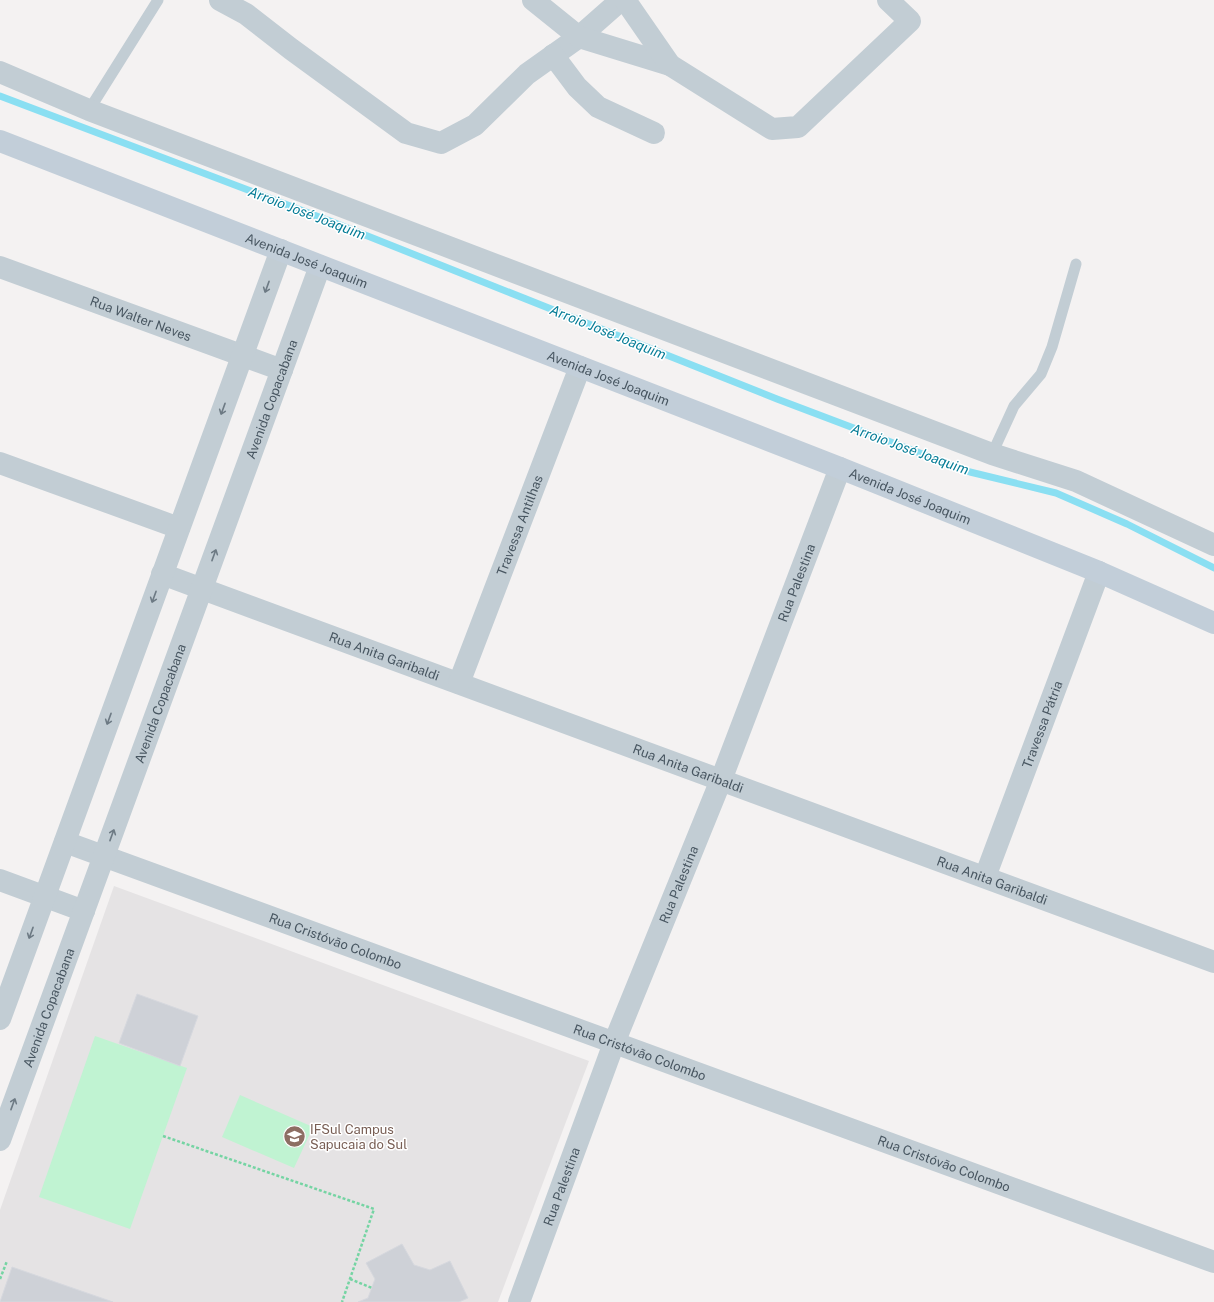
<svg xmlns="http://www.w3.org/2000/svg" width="1214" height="1302" viewBox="0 0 1214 1302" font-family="'Public Sans',sans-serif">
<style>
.education{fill:#e5e3e4}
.green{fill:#c0f3d2}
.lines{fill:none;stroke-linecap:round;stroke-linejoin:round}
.stream{stroke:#8adff2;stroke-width:7}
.building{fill:#ced1d7;stroke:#d6d8de}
.path{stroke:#75d4a3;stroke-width:2.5;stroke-dasharray:3 2;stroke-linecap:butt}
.service{stroke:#c2cdd4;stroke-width:11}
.minor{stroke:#c2cdd4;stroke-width:22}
.tertiary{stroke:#c2cdd4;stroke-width:22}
.secondary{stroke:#c2ced9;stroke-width:22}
.oneway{stroke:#6d7a84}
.labels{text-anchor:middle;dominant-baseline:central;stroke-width:3;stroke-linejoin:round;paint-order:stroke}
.street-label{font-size:13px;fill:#485661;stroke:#fff}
.education-label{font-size:13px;fill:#785e54;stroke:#fff;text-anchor:start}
.water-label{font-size:14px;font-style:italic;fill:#067d97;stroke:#fff}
</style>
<rect width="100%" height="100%" fill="#f4f2f2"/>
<polygon class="education" points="114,886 589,1061 498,1302 0,1302 0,1210"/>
<g class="green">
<polygon points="95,1036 187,1068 130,1229 39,1197"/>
<polygon points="240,1095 313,1127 294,1168 222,1137"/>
</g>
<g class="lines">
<polyline class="stream" points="0,96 335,223 777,399 970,472 1056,493 1127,524 1214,568"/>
</g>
<g class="building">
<polygon points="137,994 198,1016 180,1066 119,1043"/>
<polygon points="402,1244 414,1265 430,1270 450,1261 468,1298 459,1302 358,1302 368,1298 375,1279 366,1263"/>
<polygon points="12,1267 113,1302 0,1302"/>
</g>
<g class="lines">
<g class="path">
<polyline points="163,1136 374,1209 342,1302"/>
<polyline points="0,1279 7,1261"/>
<polyline points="350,1279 372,1288"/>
</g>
<g class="service">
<polyline points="89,110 158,0"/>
<polyline points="992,454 1014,406 1041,374 1052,347 1076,264"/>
</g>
<g class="minor">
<polyline points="220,0 246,14 291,49 406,133 441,143 475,125 527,74 579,37 621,0"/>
<polyline points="533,0 579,37 670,65"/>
<polyline points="625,0 670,65 772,129 798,127 910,21 888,0"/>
<polyline points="553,55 577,87 598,107 654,133"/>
<polyline points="0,72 89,110 992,454 1076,481 1214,545"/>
<path id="s1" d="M 0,267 L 282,370"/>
<polyline points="0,463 179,528"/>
<path id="s2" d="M 162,574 L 1214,962"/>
<path id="s3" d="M 459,683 L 580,367"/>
<path id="s4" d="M 65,842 L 1214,1262"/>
<path id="s5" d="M 985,877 L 1099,572"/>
<polyline points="0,880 84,911"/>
<path id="s6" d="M 519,1302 L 614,1043 L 721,780 L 840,468"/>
</g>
<g class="tertiary">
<polyline points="0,1019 281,250"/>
<path id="s7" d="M 0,1140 L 320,266"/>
</g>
<path class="secondary" id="s8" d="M 0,141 L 840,468 L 1099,572 L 1214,623"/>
</g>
<defs><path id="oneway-shaft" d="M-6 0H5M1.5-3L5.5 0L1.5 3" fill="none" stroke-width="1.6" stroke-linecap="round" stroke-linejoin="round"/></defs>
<g class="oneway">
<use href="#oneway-shaft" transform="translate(267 287) rotate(110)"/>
<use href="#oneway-shaft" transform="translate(223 409) rotate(110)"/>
<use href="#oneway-shaft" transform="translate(214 555) rotate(-70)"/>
<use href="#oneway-shaft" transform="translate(154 597) rotate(110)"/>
<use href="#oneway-shaft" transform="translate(109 719) rotate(110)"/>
<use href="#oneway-shaft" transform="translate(112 835) rotate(-70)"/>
<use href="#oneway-shaft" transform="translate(31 933) rotate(110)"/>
<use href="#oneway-shaft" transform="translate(13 1104) rotate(-70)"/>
</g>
<defs>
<symbol id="university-disc" viewBox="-11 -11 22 22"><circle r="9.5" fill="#8d6e63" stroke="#fff"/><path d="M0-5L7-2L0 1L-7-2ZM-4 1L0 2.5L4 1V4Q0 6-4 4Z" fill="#fff"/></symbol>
</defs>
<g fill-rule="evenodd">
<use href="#university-disc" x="282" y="1124" width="25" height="25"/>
</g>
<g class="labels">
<g class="street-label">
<text stroke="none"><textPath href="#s8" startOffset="329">Avenida José Joaquim</textPath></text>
<text stroke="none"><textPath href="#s1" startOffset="150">Rua Walter Neves</textPath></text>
<text stroke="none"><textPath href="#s8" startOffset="653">Avenida José Joaquim</textPath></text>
<text stroke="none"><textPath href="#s7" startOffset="789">Avenida Copacabana</textPath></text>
<text stroke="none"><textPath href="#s8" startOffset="977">Avenida José Joaquim</textPath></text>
<text stroke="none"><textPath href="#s3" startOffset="169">Travessa Antilhas</textPath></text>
<text stroke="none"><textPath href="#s6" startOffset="771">Rua Palestina</textPath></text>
<text stroke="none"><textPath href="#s2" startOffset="237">Rua Anita Garibaldi</textPath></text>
<text stroke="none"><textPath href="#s7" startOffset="465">Avenida Copacabana</textPath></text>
<text stroke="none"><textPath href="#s5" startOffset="163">Travessa Pátria</textPath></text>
<text stroke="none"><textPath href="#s2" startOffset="561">Rua Anita Garibaldi</textPath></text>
<text stroke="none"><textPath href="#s2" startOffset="885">Rua Anita Garibaldi</textPath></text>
<text stroke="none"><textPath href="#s6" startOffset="447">Rua Palestina</textPath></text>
<text stroke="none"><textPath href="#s4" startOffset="288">Rua Cristóvão Colombo</textPath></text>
<text stroke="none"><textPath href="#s7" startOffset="141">Avenida Copacabana</textPath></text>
<text stroke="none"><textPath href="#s4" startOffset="612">Rua Cristóvão Colombo</textPath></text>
<text stroke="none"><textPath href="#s4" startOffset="936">Rua Cristóvão Colombo</textPath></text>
<text stroke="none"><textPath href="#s6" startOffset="123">Rua Palestina</textPath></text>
</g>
<g class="education-label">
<text x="310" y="1129">IFSul Campus<tspan x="310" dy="15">Sapucaia do Sul</tspan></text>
</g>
<g class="water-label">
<text transform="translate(307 213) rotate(21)">Arroio José Joaquim</text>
<text transform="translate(608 332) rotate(22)">Arroio José Joaquim</text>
<text transform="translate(910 449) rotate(20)">Arroio José Joaquim</text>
</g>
</g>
</svg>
